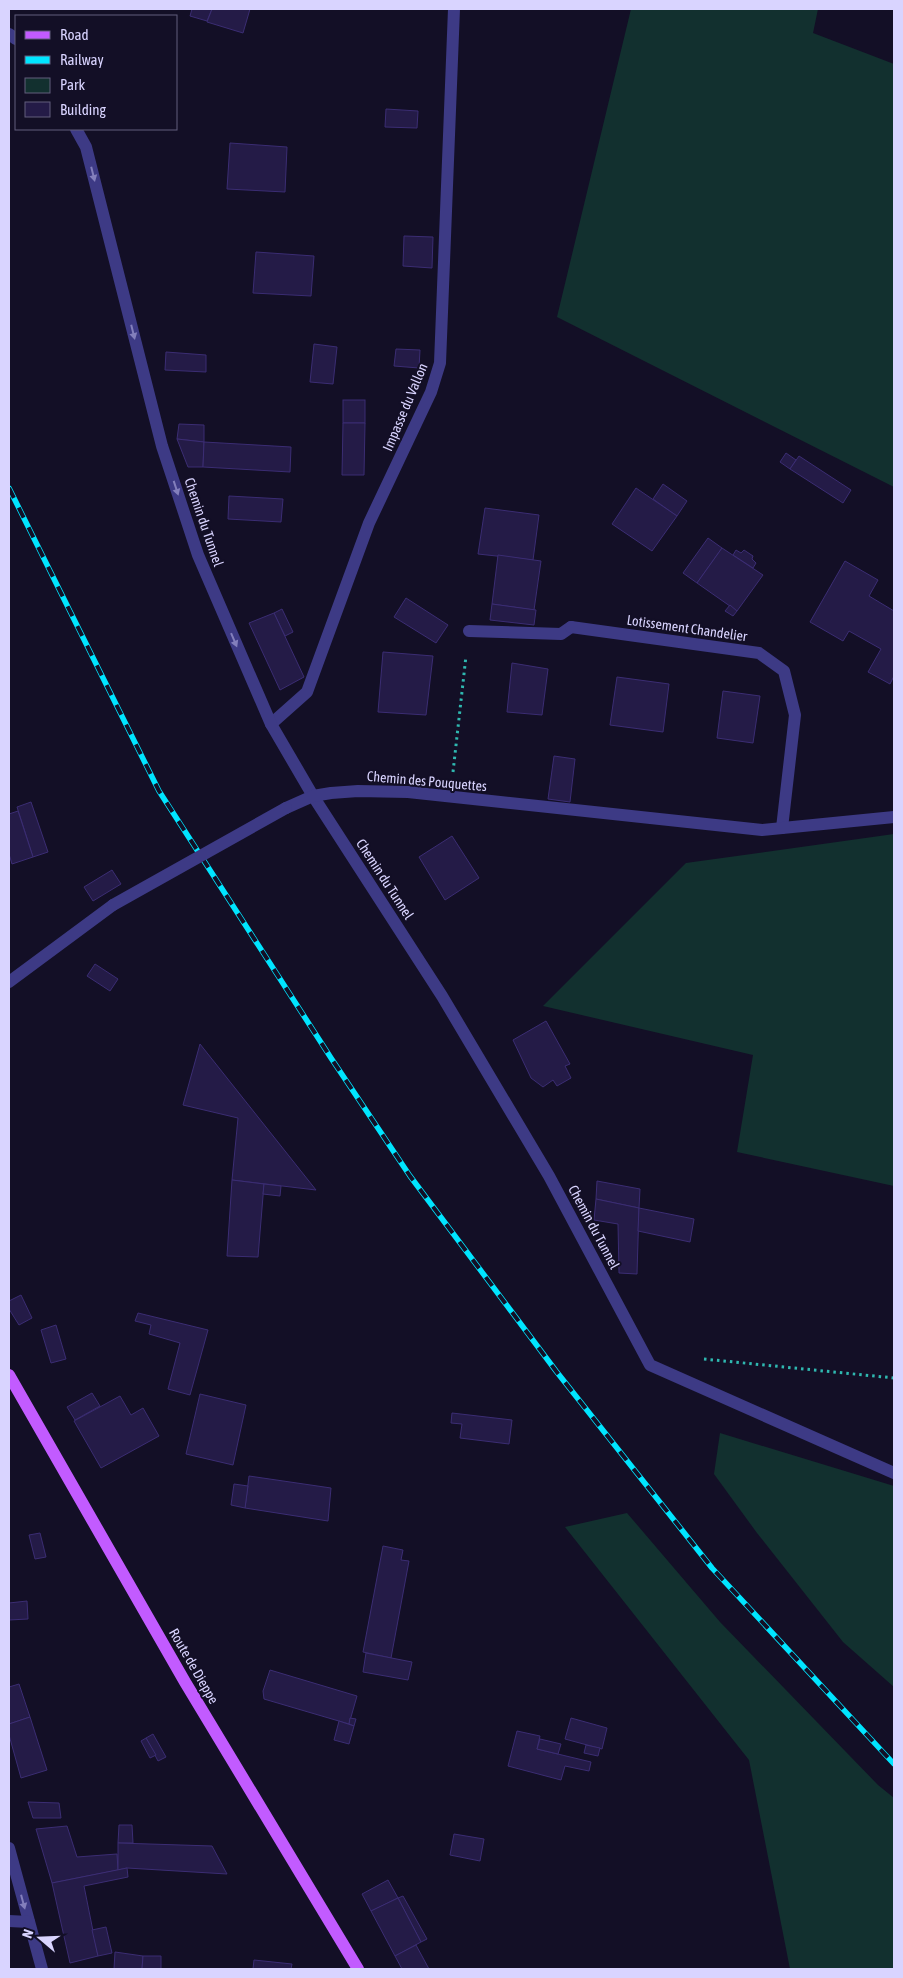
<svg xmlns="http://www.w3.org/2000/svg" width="903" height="1978" viewBox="0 0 903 1978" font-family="'Asap Condensed',sans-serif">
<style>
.green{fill:#12302f}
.building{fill:#241b47;stroke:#3b2d73}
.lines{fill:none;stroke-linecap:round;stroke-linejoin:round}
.path{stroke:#2fb8b0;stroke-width:3;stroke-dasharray:2.5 4;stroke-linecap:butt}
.service{stroke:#3d3a85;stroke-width:12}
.minor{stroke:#3d3a85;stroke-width:12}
.primary{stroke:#c25bff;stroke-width:12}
.rail-casing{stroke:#00e5ff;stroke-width:5.5}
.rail{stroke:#130f26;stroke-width:4;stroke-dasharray:11;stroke-linecap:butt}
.minor-bridge{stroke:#3d3a85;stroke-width:12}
.oneway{fill:#837fbc}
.labels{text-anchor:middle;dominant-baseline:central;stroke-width:4;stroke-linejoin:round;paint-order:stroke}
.street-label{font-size:14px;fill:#d9d4ff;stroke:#130f26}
</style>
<rect width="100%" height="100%" fill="#130f26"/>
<g class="green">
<polygon points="631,9 818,9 813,33 894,64 894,487 557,317"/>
<polygon points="894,834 894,1186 737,1152 753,1055 543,1006 686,863"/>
<polygon points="720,1433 894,1486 894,1687 843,1642 757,1533 714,1474"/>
<polygon points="627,1513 720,1622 878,1785 894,1798 894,1969 790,1969 749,1760 565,1527"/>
</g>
<g class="building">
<polygon points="192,9 212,9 207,21 190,16"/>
<polygon points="212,9 250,9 243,33 207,22"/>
<polygon points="386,109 418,111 417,128 385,127"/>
<polygon points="230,143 287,147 285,192 227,189"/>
<polygon points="404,236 433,237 432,268 403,266"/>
<polygon points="256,252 314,256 311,296 253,293"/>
<polygon points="314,344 337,347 333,384 310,382"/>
<polygon points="396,349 420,350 419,368 394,366"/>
<polygon points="166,352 206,355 206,372 165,370"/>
<rect x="343" y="400" width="22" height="23"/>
<polygon points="343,423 365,423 364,475 342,475"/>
<polygon points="179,424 204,425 204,442 177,439"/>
<polygon points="177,439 204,442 203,467 188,467"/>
<polygon points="204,442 291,447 290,472 203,467"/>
<polygon points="786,453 796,460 790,469 780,462"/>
<polygon points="799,456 851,490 843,503 790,469"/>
<polygon points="663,484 687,501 677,516 653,499"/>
<polygon points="636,488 677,516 652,551 612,524"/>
<polygon points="229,496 283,499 281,522 228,519"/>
<polygon points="485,508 539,515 533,560 478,554"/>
<polygon points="708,538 722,548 697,583 683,573"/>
<polygon points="722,548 763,575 737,611 697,583"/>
<polygon points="736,550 741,553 744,550 753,556 752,559 756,563 753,568 733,555"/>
<polygon points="498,555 541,561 534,610 492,604"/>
<polygon points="845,561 878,580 869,596 894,611 894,676 890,684 868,672 881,649 849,631 843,641 810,622"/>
<polygon points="406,598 448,625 436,643 394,617"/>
<polygon points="492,604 536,610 534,625 490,620"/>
<polygon points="730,605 737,611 733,616 725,611"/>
<polygon points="282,609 293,632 285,636 274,613"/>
<polygon points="274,613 304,677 280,690 249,623"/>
<polygon points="383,652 433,656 426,715 378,712"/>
<polygon points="512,663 548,669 542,715 507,712"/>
<polygon points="617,677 669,684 663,732 610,725"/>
<polygon points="723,691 760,696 753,743 717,738"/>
<polygon points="554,756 575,759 570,802 548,799"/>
<polygon points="31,802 48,852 33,857 17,807"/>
<polygon points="18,811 33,857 12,864 9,854 9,814"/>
<polygon points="452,836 479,878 445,900 419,857"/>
<polygon points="112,870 121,884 93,901 84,887"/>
<polygon points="95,964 118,979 110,991 87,976"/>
<polygon points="546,1021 570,1064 565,1066 571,1078 557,1086 553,1080 543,1087 531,1078 513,1040"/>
<polygon points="200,1044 316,1190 232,1180 238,1118 183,1105"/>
<polygon points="232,1180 264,1184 258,1257 227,1256"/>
<polygon points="597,1181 640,1189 639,1208 596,1199"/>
<polygon points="264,1184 281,1186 280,1196 263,1194"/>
<polygon points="596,1199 639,1208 637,1274 619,1273 618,1224 594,1220"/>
<polygon points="639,1208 694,1219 690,1242 638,1231"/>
<polygon points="21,1295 32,1318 19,1325 9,1309 9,1301"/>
<polygon points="138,1313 208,1330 190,1395 168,1389 180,1343 149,1334 151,1325 135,1321"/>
<polygon points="56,1325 66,1359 51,1363 41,1330"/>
<polygon points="92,1393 100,1406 75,1420 67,1407"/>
<polygon points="200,1394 246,1405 233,1465 186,1454"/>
<polygon points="120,1396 131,1415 143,1408 159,1436 101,1468 74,1421"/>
<polygon points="452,1413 512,1420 509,1444 460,1438 462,1424 451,1423"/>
<polygon points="249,1476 331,1488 328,1521 245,1508"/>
<polygon points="234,1484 248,1486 245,1508 231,1505"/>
<polygon points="40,1533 46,1557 35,1559 29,1535"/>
<polygon points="383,1546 403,1550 401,1560 409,1561 391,1658 363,1652"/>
<polygon points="27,1601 28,1619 9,1620 9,1603"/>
<polygon points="366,1653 412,1662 408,1680 363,1672"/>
<polygon points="270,1670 357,1696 349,1724 264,1699 263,1691"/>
<polygon points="19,1684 30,1717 9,1724 9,1687"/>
<polygon points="30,1717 47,1770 21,1778 9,1735 9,1724"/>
<polygon points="350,1718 356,1719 354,1726 349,1724"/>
<polygon points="571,1718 607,1728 602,1749 565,1739"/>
<polygon points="339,1721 354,1726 349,1744 334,1740"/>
<polygon points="517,1731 540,1736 537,1749 591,1762 589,1771 565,1766 561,1780 508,1766"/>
<polygon points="153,1734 166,1757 158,1761 146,1738"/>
<polygon points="146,1738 156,1755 150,1758 141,1741"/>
<polygon points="540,1739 561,1744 558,1754 537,1749"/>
<polygon points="586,1745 600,1748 598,1756 584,1753"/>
<polygon points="28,1802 59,1803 61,1818 33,1818"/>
<polygon points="119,1825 132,1825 133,1843 118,1843"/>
<polygon points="67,1826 77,1857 117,1854 118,1870 52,1883 36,1829"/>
<polygon points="454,1834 484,1839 480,1861 450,1855"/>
<polygon points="118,1843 212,1846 227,1874 127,1868 118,1870"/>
<polygon points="127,1868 128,1877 84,1886 98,1956 70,1963 52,1883"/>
<polygon points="388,1880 398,1898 371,1911 362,1894"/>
<polygon points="403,1896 427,1939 421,1942 398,1898"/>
<polygon points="398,1898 421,1942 395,1956 371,1911"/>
<polygon points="106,1927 112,1953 98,1956 92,1930"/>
<polygon points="416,1945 429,1969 402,1969 395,1956"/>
<polygon points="115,1952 143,1956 142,1969 114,1969"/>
<polygon points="143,1956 161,1956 161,1969 142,1969"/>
<polygon points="254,1960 292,1964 291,1969 253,1969"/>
</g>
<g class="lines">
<g class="path">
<polyline points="453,772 466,656"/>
<polyline points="704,1359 894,1378"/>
</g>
<g class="service">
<polyline points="469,631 561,634 571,627"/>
<polyline points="271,724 307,692 369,523 431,392 440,363 454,9"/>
</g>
<g class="minor">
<polyline points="9,34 16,39"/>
<polyline points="76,129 86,147 162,446 198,555 271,724 313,796 442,996 549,1176 650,1365 894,1473"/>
<polyline points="571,627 759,653 784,671 795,715 782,828"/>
<polyline points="286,808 313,796 331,793 358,791 408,792 762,830 894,817"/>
<polyline points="9,982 113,905"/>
<polyline points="9,1848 42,1969"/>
<polyline points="9,1921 29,1922"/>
</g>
<polyline class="primary" points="9,1375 185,1682 358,1969"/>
<defs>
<polyline id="rail" points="9,488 159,791 331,1058 410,1176 556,1371 712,1568 894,1764"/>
</defs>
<use href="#rail" class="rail-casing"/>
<use href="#rail" class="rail"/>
<polyline class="minor-bridge" points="113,905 286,808"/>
</g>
<defs><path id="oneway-solid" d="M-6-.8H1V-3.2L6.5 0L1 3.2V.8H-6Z" transform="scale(1.25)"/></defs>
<g class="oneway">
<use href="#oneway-solid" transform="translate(93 174) rotate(76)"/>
<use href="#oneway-solid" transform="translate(133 332) rotate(76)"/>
<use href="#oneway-solid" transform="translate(176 488) rotate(72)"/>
<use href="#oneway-solid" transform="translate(234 640) rotate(67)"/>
<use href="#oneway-solid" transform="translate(23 1902) rotate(75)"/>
</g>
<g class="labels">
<g class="street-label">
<text transform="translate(405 407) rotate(-67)">Impasse du Vallon</text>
<text transform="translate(204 522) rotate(71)">Chemin du Tunnel</text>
<text transform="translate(687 628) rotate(8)">Lotissement Chandelier</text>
<text transform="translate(427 781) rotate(5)">Chemin des Pouquettes</text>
<text transform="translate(385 879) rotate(57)">Chemin du Tunnel</text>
<text transform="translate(594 1227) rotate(62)">Chemin du Tunnel</text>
<text transform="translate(194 1666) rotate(60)">Route de Dieppe</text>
</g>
</g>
<rect width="903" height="1978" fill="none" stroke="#d9d4ff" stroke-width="20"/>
<rect x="15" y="15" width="162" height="115" fill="#130f26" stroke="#625e7d"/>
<rect x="25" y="31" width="25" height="8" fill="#c25bff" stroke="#625e7d"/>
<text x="60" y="40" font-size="15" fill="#d9d4ff">Road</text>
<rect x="25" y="56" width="25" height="8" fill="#00e5ff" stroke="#625e7d"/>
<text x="60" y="65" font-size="15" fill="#d9d4ff">Railway</text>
<rect x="25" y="78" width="25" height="15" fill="#12302f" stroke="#625e7d"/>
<text x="60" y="90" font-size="15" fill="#d9d4ff">Park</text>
<rect x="25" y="102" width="25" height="15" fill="#241b47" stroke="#625e7d"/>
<text x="60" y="115" font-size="15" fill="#d9d4ff">Building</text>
<g transform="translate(40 1938) rotate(289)" stroke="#130f26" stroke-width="4" paint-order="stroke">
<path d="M0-4L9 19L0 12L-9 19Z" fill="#d9d4ff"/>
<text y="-8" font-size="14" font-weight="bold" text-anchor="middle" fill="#d9d4ff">N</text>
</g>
</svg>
